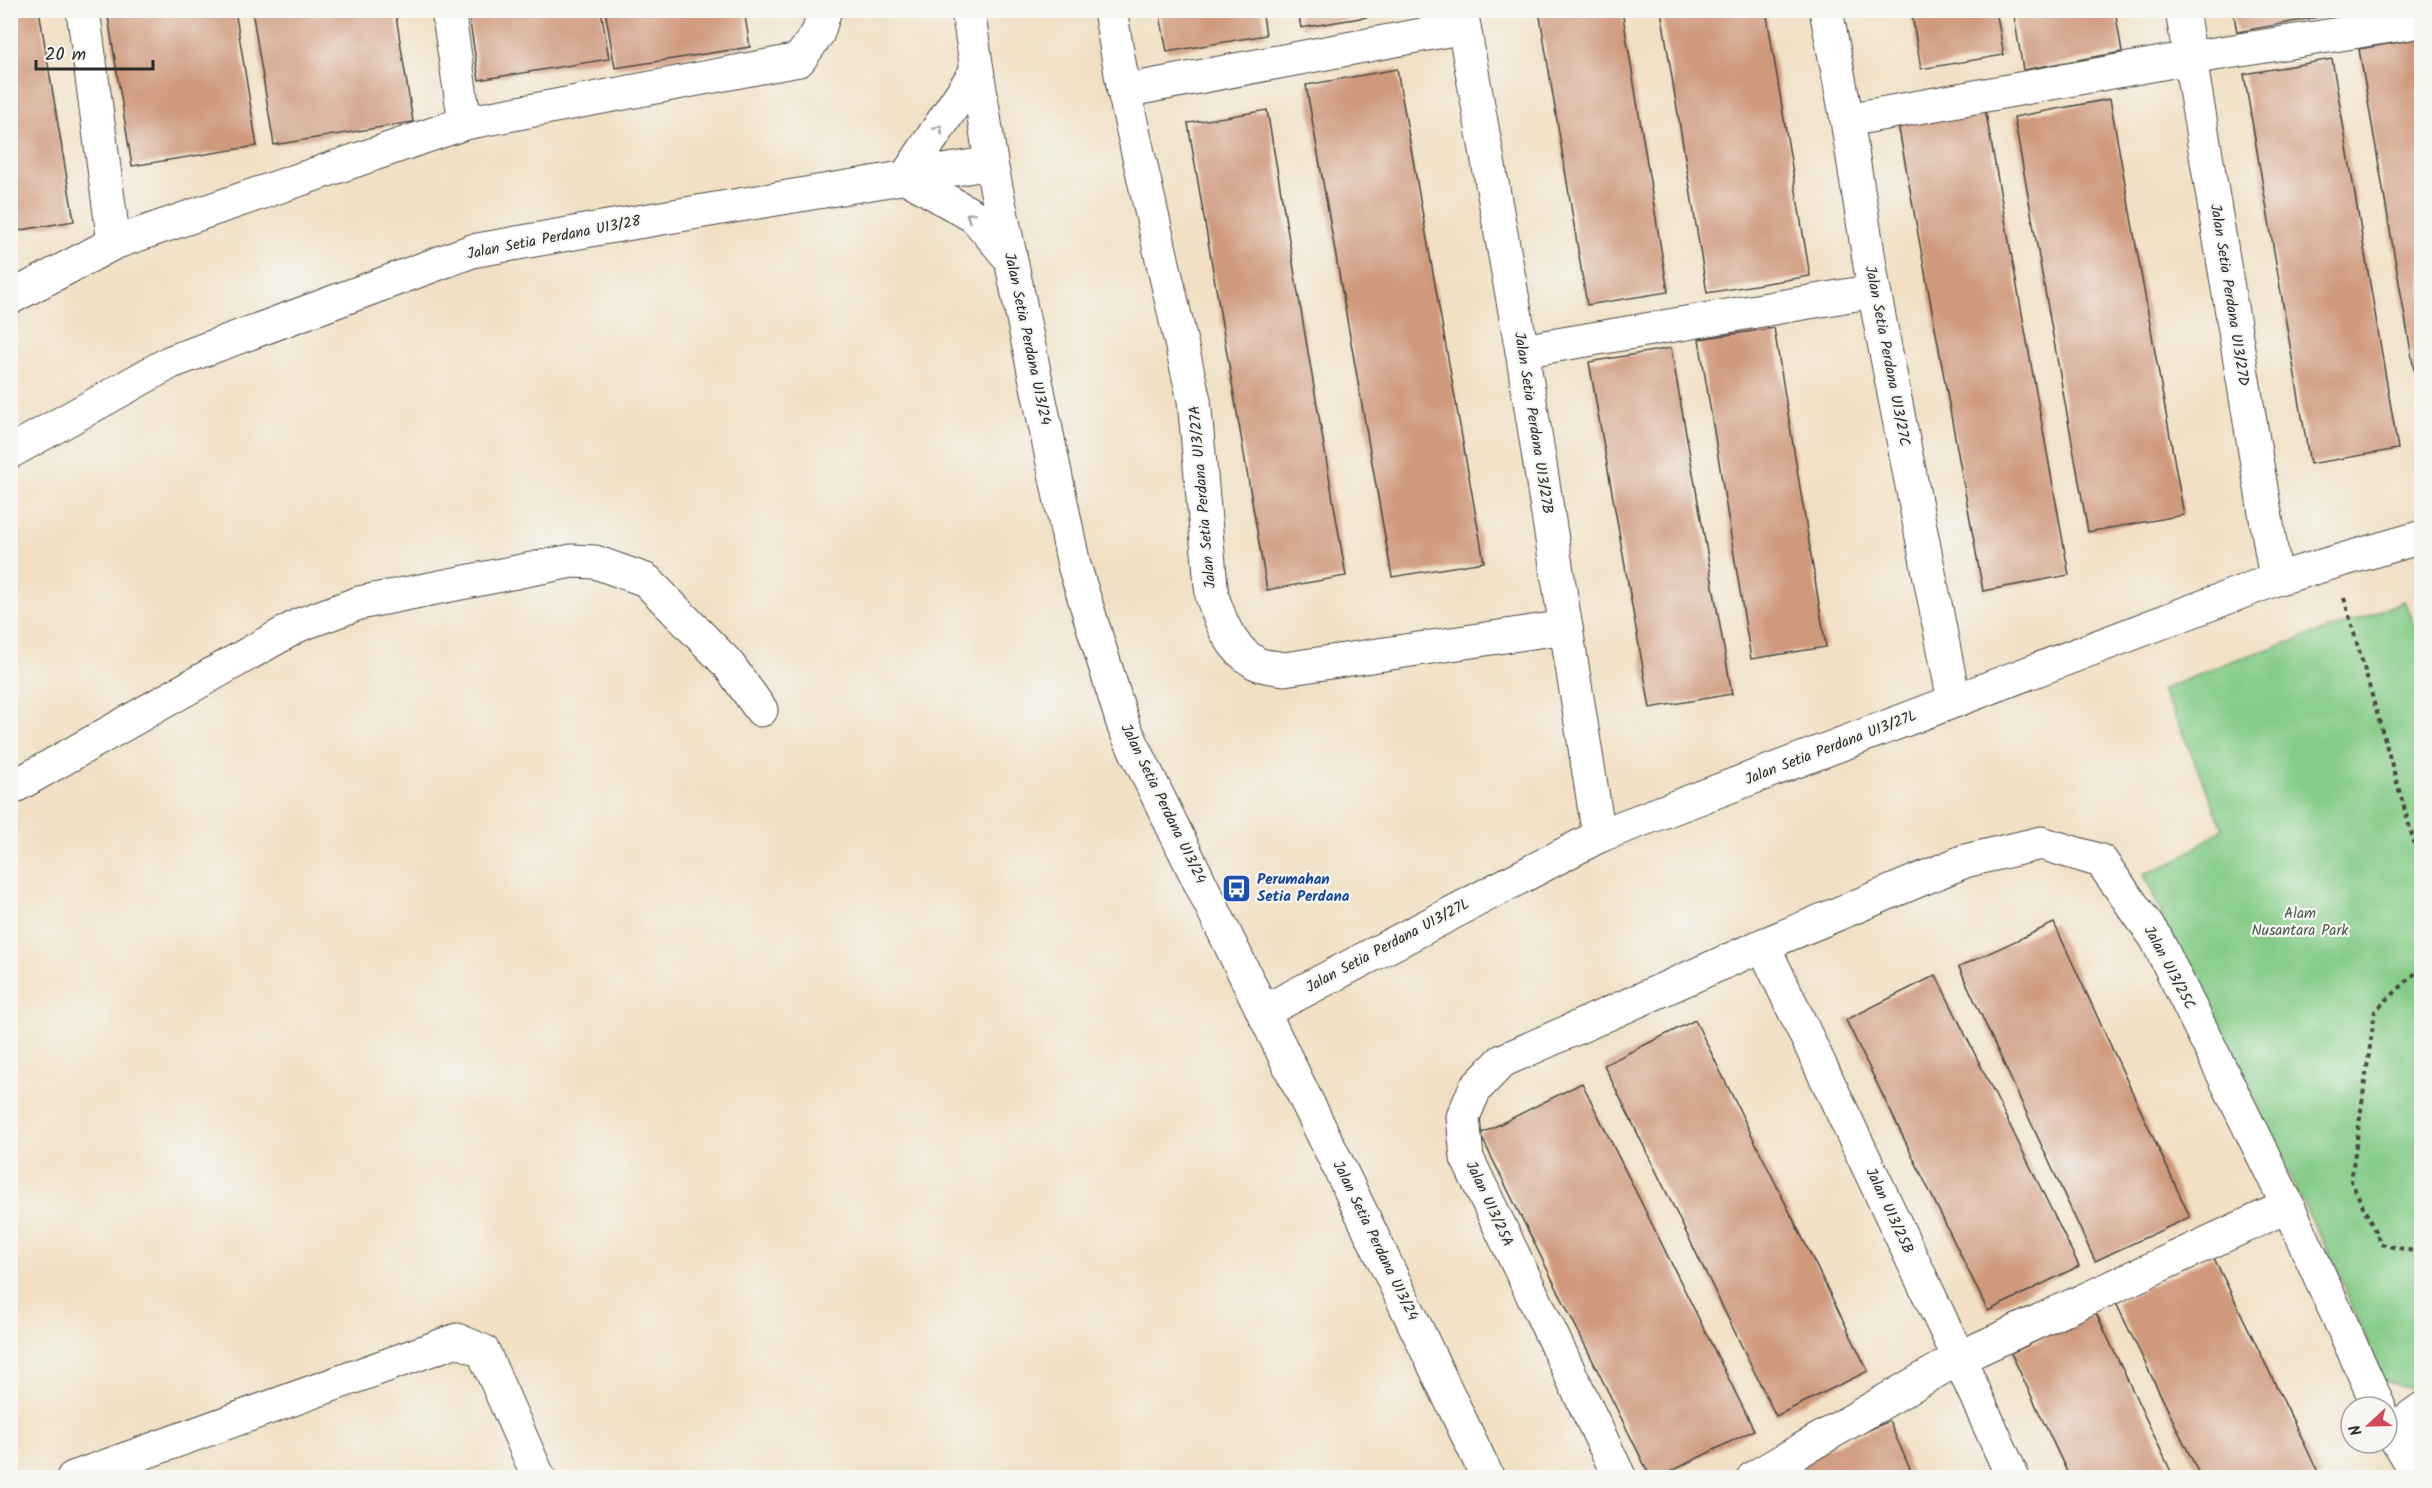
<svg xmlns="http://www.w3.org/2000/svg" width="2432" height="1488" viewBox="0 0 2432 1488" font-family="Kalam,sans-serif">
<style>
.green{fill:#85cc88;stroke:#587c5a;stroke-width:1.5}
.building{fill:#cf997b}
.lines{fill:none;stroke-linecap:round;stroke-linejoin:round}
.minor-casing{stroke:#494642;stroke-width:35}
.path{stroke:#494642;stroke-width:4;stroke-dasharray:4.5 4.5;stroke-linecap:butt}
.minor{stroke:#fff;stroke-width:33}
.oneway{stroke:#a0a0a0}
.labels{text-anchor:middle;dominant-baseline:central;stroke-width:4.5;stroke-linejoin:round;paint-order:stroke}
.street-label{font-size:15px;fill:#2b2b2b;stroke:#f6f6f2}
.transit-label{font-size:15px;font-weight:bold;fill:#164399;stroke:#f6f6f2;text-anchor:start}
.park-label{font-size:15px;fill:#465b47;stroke:#f6f6f2}
</style>
<rect width="100%" height="100%" fill="#f6f6f2"/>
<filter id="ink" filterUnits="userSpaceOnUse"><feTurbulence type="fractalNoise" baseFrequency=".0167" numOctaves="2"/><feDisplacementMap in="SourceGraphic" scale="12" xChannelSelector="R" yChannelSelector="G"/><feConvolveMatrix kernelMatrix="1 2 1 2 8 2 1 2 1" color-interpolation-filters="sRGB"/></filter>
<filter id="wash" filterUnits="userSpaceOnUse"><feTurbulence type="fractalNoise" baseFrequency=".008" numOctaves="4" result="noise"/><feDisplacementMap in="SourceGraphic" scale="24" xChannelSelector="R" yChannelSelector="G"/><feGaussianBlur stdDeviation="1.35" result="paint"/><feColorMatrix in="noise" values="0 0 0 0 0 0 0 0 0 0 0 0 0 0 0 0 0 1.4 0 .05"/><feComposite in="paint" operator="in"/></filter>
<g filter="url(#wash)">
<rect width="100%" height="100%" fill="#f1e0c4"/>
<polygon class="green" points="2404,601 2422,640 2421,1390 2383,1381 2336,1267 2276,1151 2257,1102 2214,1034 2144,874 2176,861 2223,828 2177,720 2161,690 2232,661 2357,620"/>
<g id="blocks">
<g class="building">
<polygon points="10,10 39,10 74,221 10,232"/>
<polygon points="107,10 235,10 257,146 132,166"/>
<polygon points="252,10 395,10 413,122 274,145"/>
<polygon points="468,10 601,10 609,59 479,80"/>
<polygon points="605,10 744,10 750,47 615,68"/>
<polygon points="1159,10 1262,10 1266,35 1167,52"/>
<polygon points="1298,10 1396,10 1396,12 1301,28"/>
<polygon points="1539,10 1622,10 1668,292 1587,305"/>
<polygon points="1661,10 1766,10 1810,276 1707,293"/>
<polygon points="1911,10 1996,10 2004,55 1921,69"/>
<polygon points="2013,10 2115,10 2122,52 2023,70"/>
<polygon points="2233,10 2329,10 2330,15 2237,32"/>
<polygon points="2422,38 2422,405 2420,405 2359,49"/>
<polygon points="2332,59 2398,449 2310,464 2244,74"/>
<polygon points="1397,69 1484,562 1392,577 1306,85"/>
<polygon points="2110,99 2184,515 2088,532 2014,117"/>
<polygon points="1985,108 2069,575 1983,591 1898,124"/>
<polygon points="1267,110 1346,576 1267,590 1188,123"/>
<polygon points="1774,328 1826,647 1751,659 1699,339"/>
<polygon points="1671,348 1732,694 1650,708 1589,362"/>
<polygon points="2054,923 2190,1217 2095,1261 1959,967"/>
<polygon points="1936,975 2079,1266 1988,1311 1846,1020"/>
<polygon points="1695,1020 1868,1371 1776,1416 1604,1065"/>
<polygon points="1582,1083 1754,1430 1658,1478 1651,1478 1480,1134"/>
<polygon points="2213,1256 2321,1478 2201,1478 2116,1303"/>
<polygon points="2096,1313 2174,1478 2070,1478 2011,1353"/>
<polygon points="1889,1421 1914,1478 1807,1478 1799,1461"/>
</g>
</g>
</g>
<g filter="url(#ink)">
<use href="#blocks" fill-opacity="0" stroke="#494642" stroke-width="1.5"/>
<g class="lines">
<defs>
<g id="minor">
<polyline points="83,10 114,243"/>
<polyline points="448,10 465,123"/>
<polyline points="968,10 991,163 1074,565 1124,727 1357,1204 1488,1478"/>
<path d="M 1110,10 L 1124,91 L 1194,400 L 1212,596 C 1221,623 1230,648 1256,663 C 1263,667 1275,667 1284,669 L 1566,627"/>
<polyline points="1461,10 1522,351 1599,836"/>
<polyline points="1826,10 1847,120 1874,291 1954,701"/>
<polyline points="2182,10 2276,579"/>
<polyline points="1124,91 1464,27"/>
<polyline points="1847,120 2190,58 2422,21"/>
<polyline points="906,177 975,217 1009,257"/>
<polyline points="906,177 977,70"/>
<polyline points="10,298 114,243 465,123 799,60 818,33 825,10"/>
<polyline points="1522,351 1874,291"/>
<polyline points="10,452 171,362 472,251 602,228 991,163"/>
<polyline points="10,789 299,625 359,603 572,561 595,562 646,580 728,664 761,710"/>
<polyline points="1763,945 1959,1358 2013,1478"/>
<polyline points="1263,1012 1599,836 2276,579 2422,537"/>
<polyline points="2387,1424 2409,1461 2422,1472"/>
<polyline points="2390,1432 2422,1409"/>
<polyline points="73,1478 457,1340 483,1351 539,1478"/>
<polyline points="1620,1478 1467,1158 1463,1117 1475,1089 1502,1061 1763,945 1965,861 2041,843 2101,861 2156,938 2288,1206 2379,1407"/>
<polyline points="1753,1478 1959,1358 2288,1206"/>
</g>
</defs>
<use href="#minor" class="minor-casing"/>
<g class="path">
<polyline points="2344,598 2422,870"/>
<polyline points="2422,967 2375,1011 2351,1181 2381,1244 2422,1253"/>
</g>
<use href="#minor" class="minor"/>
</g>
<defs><path id="oneway-chevron" d="M-2-3.5L2.5 0L-2 3.5" fill="none" stroke-width="1.6" stroke-linecap="round" stroke-linejoin="round" transform="scale(1.5)"/></defs>
<g class="oneway">
<use href="#oneway-chevron" transform="translate(939 129) rotate(-59)"/>
<use href="#oneway-chevron" transform="translate(970 216) rotate(-145)"/>
</g>
</g>
<defs>
<symbol id="bus-square" viewBox="-11 -11 22 22"><rect x="-9" y="-9" width="18" height="18" rx="4" fill="#1a4fb4" stroke="#f6f6f2"/><path d="M-5-6H5V4H4V6H2V4H-2V6H-4V4H-5ZM-3.5-4V0h7V-4ZM-3.5 1.2v1.5H-2V1.2ZM2 1.2v1.5H3.5V1.2Z" fill="#fff"/></symbol>
</defs>
<g fill-rule="evenodd">
<use href="#bus-square" x="1220" y="872" width="33" height="33"/>
</g>
<g class="labels">
<g class="street-label">
<text transform="translate(554 238) rotate(-11)">Jalan Setia Perdana U13/28</text>
<text transform="translate(2229 295) rotate(81)">Jalan Setia Perdana U13/27D</text>
<text transform="translate(1027 339) rotate(78)">Jalan Setia Perdana U13/24</text>
<text transform="translate(1887 356) rotate(79)">Jalan Setia Perdana U13/27C</text>
<text transform="translate(1533 423) rotate(81)">Jalan Setia Perdana U13/27B</text>
<text transform="translate(1203 497) rotate(-95)">Jalan Setia Perdana U13/27A</text>
<text transform="translate(1831 748) rotate(-21)">Jalan Setia Perdana U13/27L</text>
<text transform="translate(1163 804) rotate(64)">Jalan Setia Perdana U13/24</text>
<text transform="translate(1388 946) rotate(-28)">Jalan Setia Perdana U13/27L</text>
<text transform="translate(2169 968) rotate(62)">Jalan U13/25C</text>
<text transform="translate(1489 1204) rotate(65)">Jalan U13/25A</text>
<text transform="translate(1889 1211) rotate(65)">Jalan U13/25B</text>
<text transform="translate(1375 1241) rotate(64)">Jalan Setia Perdana U13/24</text>
</g>
<g class="transit-label">
<text x="1257" y="880">Perumahan<tspan x="1257" dy="17">Setia Perdana</tspan></text>
</g>
<g class="park-label">
<text x="2300" y="914">Alam<tspan x="2300" dy="17">Nusantara Park</tspan></text>
</g>
</g>
<rect width="2432" height="1488" fill="none" stroke="#f6f6f2" stroke-width="36"/>
<g transform="translate(2369 1425) rotate(248)"><circle r="28" fill="#f6f6f2" stroke="#a5a5a2" stroke-width="1.5"/>
<path d="M0-4.5L10 22L0 15L-10 22Z" fill="#d1495b"/>
<text y="-9" font-size="16" font-weight="bold" text-anchor="middle" fill="#2b2b2b">N</text>
</g>
<path d="M36 60v9h117v-9" fill="none" stroke="#2b2b2b" stroke-width="3"/>
<text x="45" y="60" font-size="18" fill="#2b2b2b" stroke="#f6f6f2" stroke-width="4.5" paint-order="stroke">20 m</text>
</svg>
